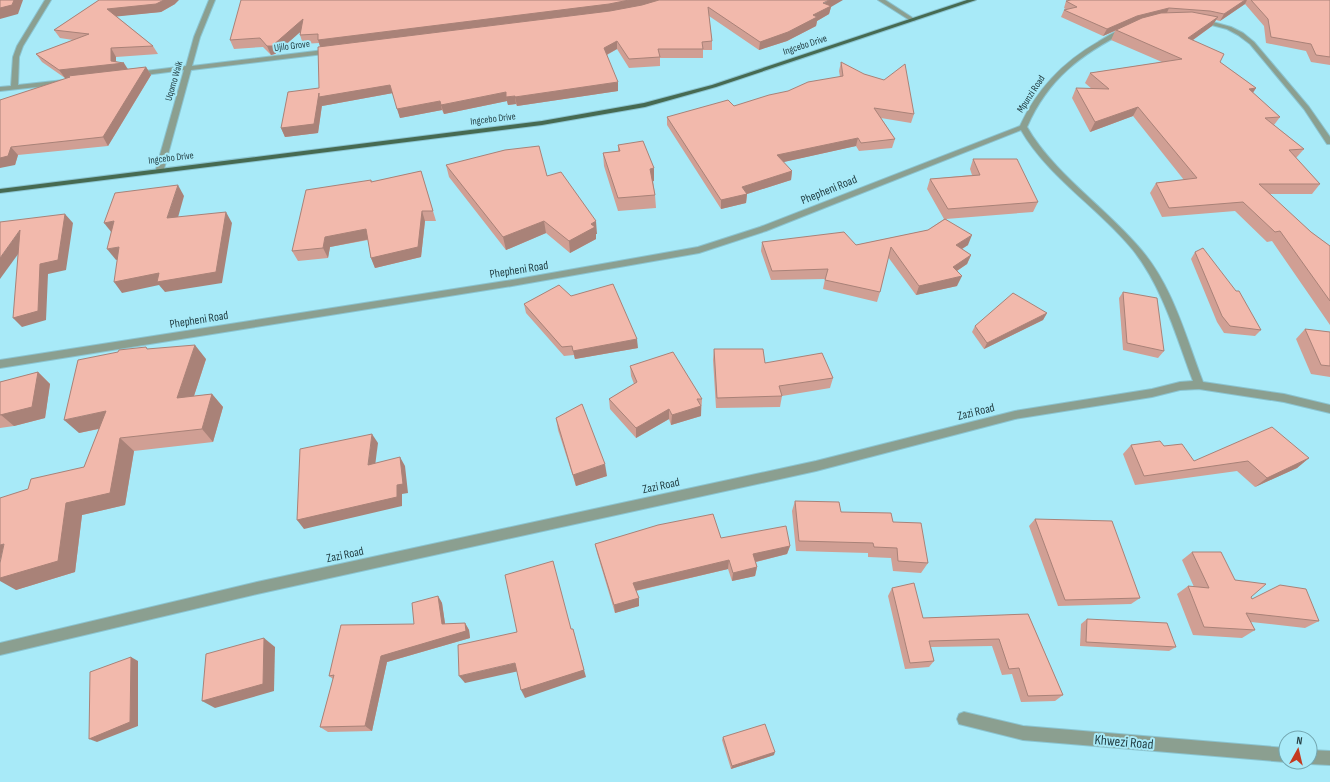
<svg xmlns="http://www.w3.org/2000/svg" width="1330" height="782" viewBox="0 0 1330 782" font-family="'Sofia Sans Condensed',sans-serif">
<style>
.lines{fill:none;stroke-linecap:round;stroke-linejoin:round}
.minor-casing{stroke:#8bc4d0;stroke-width:2}
.major-casing{stroke:#8bc4d0;stroke-width:2}
.minor{fill:#8b9f90;fill-rule:evenodd}
.major{fill:#466a51;fill-rule:evenodd}
.wall{fill:#d09f94}
.shaded-wall{fill:#a98278}
.building{fill:#f2b9ac;stroke:#a98278}
.labels{text-anchor:middle;dominant-baseline:central;stroke-width:4;stroke-linejoin:round;paint-order:stroke}
.far-street-label{font-size:10px;fill:#233f44;stroke:#a8eaf8}
.street-label{font-size:12px;fill:#233f44;stroke:#a8eaf8}
.near-street-label{font-size:14px;fill:#233f44;stroke:#a8eaf8}
</style>
<rect width="100%" height="100%" fill="#a8eaf8"/>
<g class="lines">
<defs>
<g id="minor">
<polygon points="45,0 51,0 23,46 19,57 18,85 64,80 67,82 64,84 0,91 0,87 11,86 13,57 17,46"/>
<polygon points="209,0 215,0 200,37 192,66 332,49 335,51 332,53 191,70 164,169 163,171 157,171 156,169 184,70 137,76 134,74 137,72 186,66 194,37"/>
<polygon points="878,0 885,0 916,20 911,21"/>
<polygon points="1202,19 1231,27 1243,33 1254,42 1309,107 1330,137 1330,144 1327,144 1304,109 1250,44 1238,35 1227,29 1200,22 1199,21"/>
<path d="M 1125,28 L 1127,29 L 1127,31 C 1081,54 1048,79 1027,127 C 1052,171 1103,206 1137,245 C 1172,283 1185,335 1203,382 L 1284,394 L 1330,405 L 1330,413 L 1284,402 L 1199,389 L 1180,390 L 1152,397 L 1015,419 L 816,471 L 257,594 L 0,655 L 0,643 L 257,582 L 816,461 L 1015,411 L 1152,389 L 1180,382 L 1193,381 C 1176,336 1163,288 1133,250 C 1099,208 1048,177 1021,130 L 766,231 L 699,253 L 512,286 L 0,368 L 0,360 L 512,280 L 698,247 L 760,227 L 1020,126 C 1037,89 1063,62 1098,42 C 1106,37 1115,31 1125,28 Z"/>
<polygon points="964,712 1023,726 1286,748 1286,762 1023,740 959,724 957,719 959,714"/>
<polygon points="1310,750 1330,751 1330,765 1310,764 1305,762 1310,762"/>
</g>
<polygon id="major" points="967,0 976,0 716,87 645,107 542,125 0,193 0,189 542,121 644,103 712,85"/>
</defs>
<use href="#minor" class="minor-casing"/>
<use href="#major" class="major-casing"/>
<use href="#minor" class="minor"/>
<use href="#major" class="major"/>
</g>
<g class="wall">
<polygon points="99,0 175,4 161,12 116,16 153,46 158,54 116,57 116,61 128,69 146,67 151,75 108,146 18,155 15,165 0,100 68,78 65,78 42,62 36,54 73,40 60,38 54,30"/>
<polygon points="242,0 831,7 829,14 817,21 816,26 787,41 759,50 709,16 712,41 712,50 703,50 703,58 660,58 660,66 629,68 617,49 607,55 618,91 517,106 516,104 508,105 507,101 444,114 442,110 400,118 393,93 322,106 322,105 318,133 285,137 281,128 319,88 320,47 319,43 303,44 300,35 300,32 275,54 271,55 263,47 234,49 230,40"/>
<polygon points="1071,0 1330,0 1330,65 1311,62 1306,51 1266,43 1264,26 1245,4 1220,21 1216,20 1212,26 1193,40 1220,62 1256,88 1253,93 1280,117 1274,125 1304,149 1296,158 1320,184 1312,194 1269,194 1311,232 1330,246 1330,325 1272,241 1267,242 1235,211 1162,217 1150,193 1156,183 1184,180 1133,116 1090,132 1072,98 1076,88 1092,89 1085,83 1090,73 1162,62 1111,40 1115,31 1103,36 1061,17 1064,10 1067,10 1064,8 1066,1"/>
<polygon points="841,62 914,114 911,123 881,118 895,139 892,148 859,151 856,146 783,162 792,171 791,180 747,194 746,203 721,209 667,125 667,117 734,106 840,77 839,71"/>
<polygon points="618,145 654,181 653,181 655,195 656,208 618,211 604,166 603,153 618,151"/>
<polygon points="973,159 1038,202 1033,212 946,219 968,245 962,249 971,255 967,264 957,271 957,286 916,295 888,257 880,292 877,302 823,289 825,279 771,280 761,251 762,242 856,245 928,230 944,219 927,189 930,179 972,175 970,169"/>
<polygon points="446,165 547,176 597,234 596,234 596,239 570,253 546,233 506,250 449,177"/>
<polygon points="421,171 436,221 425,221 421,257 375,268 371,258 368,240 330,247 328,258 298,261 292,251 371,180 372,182"/>
<polygon points="1195,252 1261,330 1255,336 1224,333 1217,322 1191,259"/>
<polygon points="1123,292 1164,351 1158,358 1123,350 1119,298"/>
<polygon points="571,296 638,348 575,359 574,355 564,356 526,313 524,304"/>
<polygon points="1047,313 1043,320 984,349 972,332 975,326"/>
<polygon points="1305,329 1330,332 1330,377 1311,374 1296,339"/>
<polygon points="148,349 206,359 194,396 212,394 223,407 213,442 134,451 125,505 82,515 75,572 16,590 28,489 84,467 99,429 79,433"/>
<polygon points="714,349 765,363 833,378 830,388 782,396 780,407 716,408 713,360"/>
<polygon points="630,366 702,399 701,416 671,425 669,419 636,438 610,409 609,399 634,384 631,376"/>
<polygon points="38,372 50,384 45,418 14,426 0,428 0,382"/>
<polygon points="556,418 607,476 576,486 558,430"/>
<polygon points="1131,445 1164,446 1194,461 1309,458 1297,468 1255,487 1237,471 1135,485 1123,454"/>
<polygon points="795,501 841,512 893,522 928,563 921,573 893,571 891,558 868,557 868,553 796,551 792,511"/>
<polygon points="1035,519 1140,598 1131,604 1058,606 1029,526"/>
<polygon points="721,538 790,546 787,554 756,562 757,567 755,576 732,581 728,569 636,591 639,606 615,613 597,553 595,544"/>
<polygon points="1192,552 1235,580 1252,599 1319,621 1305,628 1251,622 1255,630 1242,638 1193,635 1177,594 1188,586 1194,587 1182,560"/>
<polygon points="892,588 923,618 1028,614 1063,695 1055,701 1021,702 1012,674 1002,675 992,646 931,647 934,661 929,667 905,669 888,596"/>
<polygon points="438,596 442,603 445,624 465,623 469,630 470,638 387,662 372,731 328,732 320,727 333,679 329,676 414,624"/>
<polygon points="1087,619 1176,647 1169,651 1080,646 1081,624"/>
<polygon points="723,737 774,755 731,769 722,740"/>
</g>
<g class="shaded-wall">
<polygon points="14,0 23,0 18,14 0,19 0,8"/>
<polygon points="164,0 179,0 175,4 161,12 112,17 107,9"/>
<polygon points="629,0 667,0 610,13 321,49 318,40"/>
<polygon points="829,0 843,0 831,7 829,14 817,21 816,26 787,41 759,50 760,42"/>
<polygon points="1245,0 1247,0 1245,4 1220,21 1224,14"/>
<polygon points="1169,8 1166,15 1134,22 1103,36 1107,29 1137,16"/>
<polygon points="1218,17 1212,26 1183,47 1188,38"/>
<polygon points="303,19 306,27 275,54 271,55 267,46"/>
<polygon points="617,41 617,49 604,56 604,48"/>
<polygon points="111,48 116,57 116,63 124,63 129,71 68,76 69,78 65,78 59,70 111,61"/>
<polygon points="146,67 151,75 108,146 103,137"/>
<polygon points="618,82 618,91 517,106 515,97"/>
<polygon points="390,85 393,93 322,106 322,105 318,133 285,137 281,128 319,93"/>
<polygon points="1256,88 1249,98 1249,89"/>
<polygon points="506,92 507,101 444,114 441,105"/>
<polygon points="515,96 516,104 508,105 506,97"/>
<polygon points="440,101 442,110 400,118 397,109"/>
<polygon points="1138,107 1133,116 1090,132 1095,122"/>
<polygon points="858,138 856,146 775,164 777,155"/>
<polygon points="11,147 18,155 15,165 0,168 0,158"/>
<polygon points="654,168 654,181 651,182 650,169"/>
<polygon points="792,171 791,180 747,194 746,203 721,209 721,200 742,187"/>
<polygon points="178,185 184,196 175,228 167,218"/>
<polygon points="422,211 425,221 421,257 375,268 371,258"/>
<polygon points="226,212 232,223 222,283 165,292 159,285 122,293 114,282"/>
<polygon points="65,214 73,223 66,270 48,274 46,320 22,327 13,318"/>
<polygon points="114,221 112,233 104,223"/>
<polygon points="544,221 546,233 506,250 503,237"/>
<polygon points="596,221 597,234 596,234 596,239 570,253 569,241 591,224"/>
<polygon points="366,229 370,239 330,247 328,258 323,248 325,237"/>
<polygon points="20,230 29,239 0,279 0,258"/>
<polygon points="972,235 968,245 952,255 956,245"/>
<polygon points="119,247 127,257 116,260 107,249"/>
<polygon points="971,255 967,264 949,276 953,267"/>
<polygon points="962,276 957,286 916,295 919,286"/>
<polygon points="1047,313 1043,320 984,349 987,343"/>
<polygon points="637,339 638,348 575,359 573,351"/>
<polygon points="195,345 206,359 189,411 177,398"/>
<polygon points="38,372 50,384 45,418 14,426 1,415"/>
<polygon points="212,394 223,407 213,442 202,429"/>
<polygon points="701,406 701,416 671,425 672,415"/>
<polygon points="669,409 669,419 636,438 636,428"/>
<polygon points="106,411 120,424 79,433 64,420"/>
<polygon points="372,434 378,443 374,474 368,465"/>
<polygon points="120,438 134,451 125,505 82,515 75,572 16,590 0,581 0,578 66,503"/>
<polygon points="400,457 405,466 408,493 402,494 402,506 304,529 297,520 397,485"/>
<polygon points="1309,458 1297,468 1255,487 1267,478"/>
<polygon points="605,464 607,476 576,486 573,475"/>
<polygon points="4,544 0,562 0,545"/>
<polygon points="790,546 787,554 751,563 753,554"/>
<polygon points="729,560 728,569 634,591 633,583"/>
<polygon points="757,567 755,576 732,581 733,573"/>
<polygon points="438,596 442,603 446,630 442,624"/>
<polygon points="639,598 639,606 615,613 614,605"/>
<polygon points="465,623 469,630 470,638 387,662 372,731 365,726 381,656"/>
<polygon points="573,629 586,677 525,698 521,690"/>
<polygon points="264,638 275,647 274,691 215,708 202,701"/>
<polygon points="131,657 138,661 138,726 97,742 89,739"/>
<polygon points="515,663 519,671 465,683 459,676"/>
<polygon points="775,752 774,755 731,769 732,766"/>
</g>
<g class="building">
<polygon points="0,0 14,0 12,5 0,8"/>
<polygon points="99,0 164,0 156,4 107,9 153,46 111,48 111,61 124,63 59,70 36,54 89,34 54,30"/>
<polygon points="241,0 629,0 609,4 318,40 318,34 300,35 303,19 272,46 267,46 260,38 230,40"/>
<polygon points="659,0 829,0 823,3 831,6 813,15 817,17 788,32 760,42 708,7 712,41 702,42 703,49 658,49 660,57 629,59 617,41 604,48 618,82 515,97 515,96 506,97 506,92 441,105 440,101 397,109 390,85 319,97 319,93 314,124 281,128 288,92 319,88 318,47 610,11 642,5"/>
<polygon points="1071,0 1245,0 1224,14 1210,11 1169,8 1137,16 1107,29 1064,10 1077,7 1066,1"/>
<polygon points="1251,0 1330,0 1330,57 1316,55 1311,44 1271,37 1268,19"/>
<polygon points="1192,12 1218,17 1188,38 1224,54 1220,62 1256,88 1249,89 1280,117 1265,118 1304,149 1289,150 1320,184 1259,184 1311,232 1330,246 1330,301 1280,231 1275,232 1243,202 1169,208 1156,183 1197,178 1138,107 1095,122 1076,88 1109,89 1090,73 1182,59 1116,30 1142,18 1161,13"/>
<polygon points="841,62 864,74 884,80 905,64 914,114 874,108 895,139 861,143 858,138 777,155 792,171 742,187 747,194 721,200 667,117 728,100 734,106 769,95 788,91 808,82 843,76"/>
<polygon points="146,67 103,137 11,147 8,156 0,158 0,100 70,77 68,76"/>
<polygon points="643,141 654,168 650,169 655,195 618,198 603,153 620,151 618,145"/>
<polygon points="539,146 547,176 561,172 596,221 591,224 595,227 569,241 544,221 503,237 446,165 505,150"/>
<polygon points="973,159 1017,159 1038,202 948,209 930,179 980,175"/>
<polygon points="421,171 433,211 422,211 418,247 371,258 366,229 325,237 323,248 292,251 306,190 371,180 371,182"/>
<polygon points="178,185 167,218 226,212 216,272 157,282 159,273 114,282 119,247 107,249 114,221 104,223 115,193"/>
<polygon points="65,214 58,260 40,264 38,311 13,318 20,230 0,258 0,222"/>
<polygon points="945,219 972,235 956,245 971,255 953,267 962,276 919,286 891,247 880,292 825,280 828,269 772,271 762,242 844,232 856,245 928,230"/>
<polygon points="1203,248 1236,291 1239,291 1261,330 1230,326 1222,316 1195,252"/>
<polygon points="613,284 637,339 573,351 572,346 562,347 524,304 559,285 571,296"/>
<polygon points="1123,292 1157,298 1164,351 1127,343"/>
<polygon points="1013,293 1047,313 987,343 975,326"/>
<polygon points="1305,329 1330,332 1330,366 1321,365"/>
<polygon points="195,345 177,398 212,394 202,429 120,438 110,493 66,503 58,561 0,578 0,563 4,544 0,545 0,498 28,489 31,479 84,467 106,411 64,420 78,360 118,352 119,350 146,347 147,349"/>
<polygon points="714,349 763,349 765,363 822,353 833,378 779,386 782,396 717,398"/>
<polygon points="673,352 702,399 697,399 701,406 672,415 669,409 636,428 609,399 637,382 630,366"/>
<polygon points="38,372 32,407 0,415 0,382"/>
<polygon points="582,404 605,464 573,475 556,418"/>
<polygon points="1272,427 1309,458 1267,478 1248,461 1144,476 1131,445 1160,441 1164,446 1182,444 1194,461"/>
<polygon points="372,434 368,465 400,457 403,484 397,485 397,497 297,520 300,449"/>
<polygon points="795,501 839,502 841,512 891,513 893,522 921,523 928,563 898,561 897,548 874,547 873,543 799,541"/>
<polygon points="713,514 721,538 786,526 790,546 753,554 757,567 733,573 729,560 633,583 639,598 614,605 595,544 658,525"/>
<polygon points="1035,519 1112,521 1140,598 1065,600"/>
<polygon points="1192,552 1221,552 1235,580 1266,584 1251,597 1252,599 1280,585 1306,589 1319,621 1246,613 1255,630 1204,627 1188,586 1209,588"/>
<polygon points="553,561 571,629 573,629 584,670 521,690 515,663 459,676 458,645 517,632 505,575"/>
<polygon points="914,583 923,618 1028,614 1063,695 1028,696 1019,668 1009,669 999,639 929,641 934,661 910,663 892,588"/>
<polygon points="438,596 442,624 465,623 466,631 381,656 365,726 320,727 334,675 329,676 341,625 414,624 412,603"/>
<polygon points="1087,619 1167,623 1176,647 1086,642"/>
<polygon points="264,638 263,684 202,701 206,654"/>
<polygon points="131,657 130,722 89,739 90,672"/>
<polygon points="765,724 775,752 732,766 723,737"/>
</g>
<g class="labels">
<g class="far-street-label">
<text transform="translate(805 45) rotate(-18)">Ingcebo Drive</text>
<text transform="translate(292 46) rotate(-7)">Ujilo Grove</text>
<text transform="translate(174 81) rotate(-74)">Uqomo Walk</text>
<text transform="translate(1031 94) rotate(-57)">Mpunzi Road</text>
<text transform="translate(493 119) rotate(-7)">Ingcebo Drive</text>
<text transform="translate(171 158) rotate(-7)">Ingcebo Drive</text>
</g>
<g class="street-label">
<text transform="translate(829 190) rotate(-22)">Phepheni Road</text>
<text transform="translate(519 270) rotate(-9)">Phepheni Road</text>
<text transform="translate(199 320) rotate(-9)">Phepheni Road</text>
<text transform="translate(976 412) rotate(-14)">Zazi Road</text>
<text transform="translate(661 486) rotate(-12)">Zazi Road</text>
<text transform="translate(345 555) rotate(-12)">Zazi Road</text>
</g>
<g class="near-street-label">
<text transform="translate(1124 742) rotate(5)">Khwezi Road</text>
</g>
</g>
<g transform="translate(1298 750) rotate(8)"><circle r="19" fill="#a8eaf8" stroke="#73a6b0"/>
<path d="M0-3L7 15L0 10L-7 15Z" fill="#c4391f"/>
<text y="-6" font-size="11" font-weight="bold" text-anchor="middle" fill="#233f44">N</text>
</g>
</svg>
